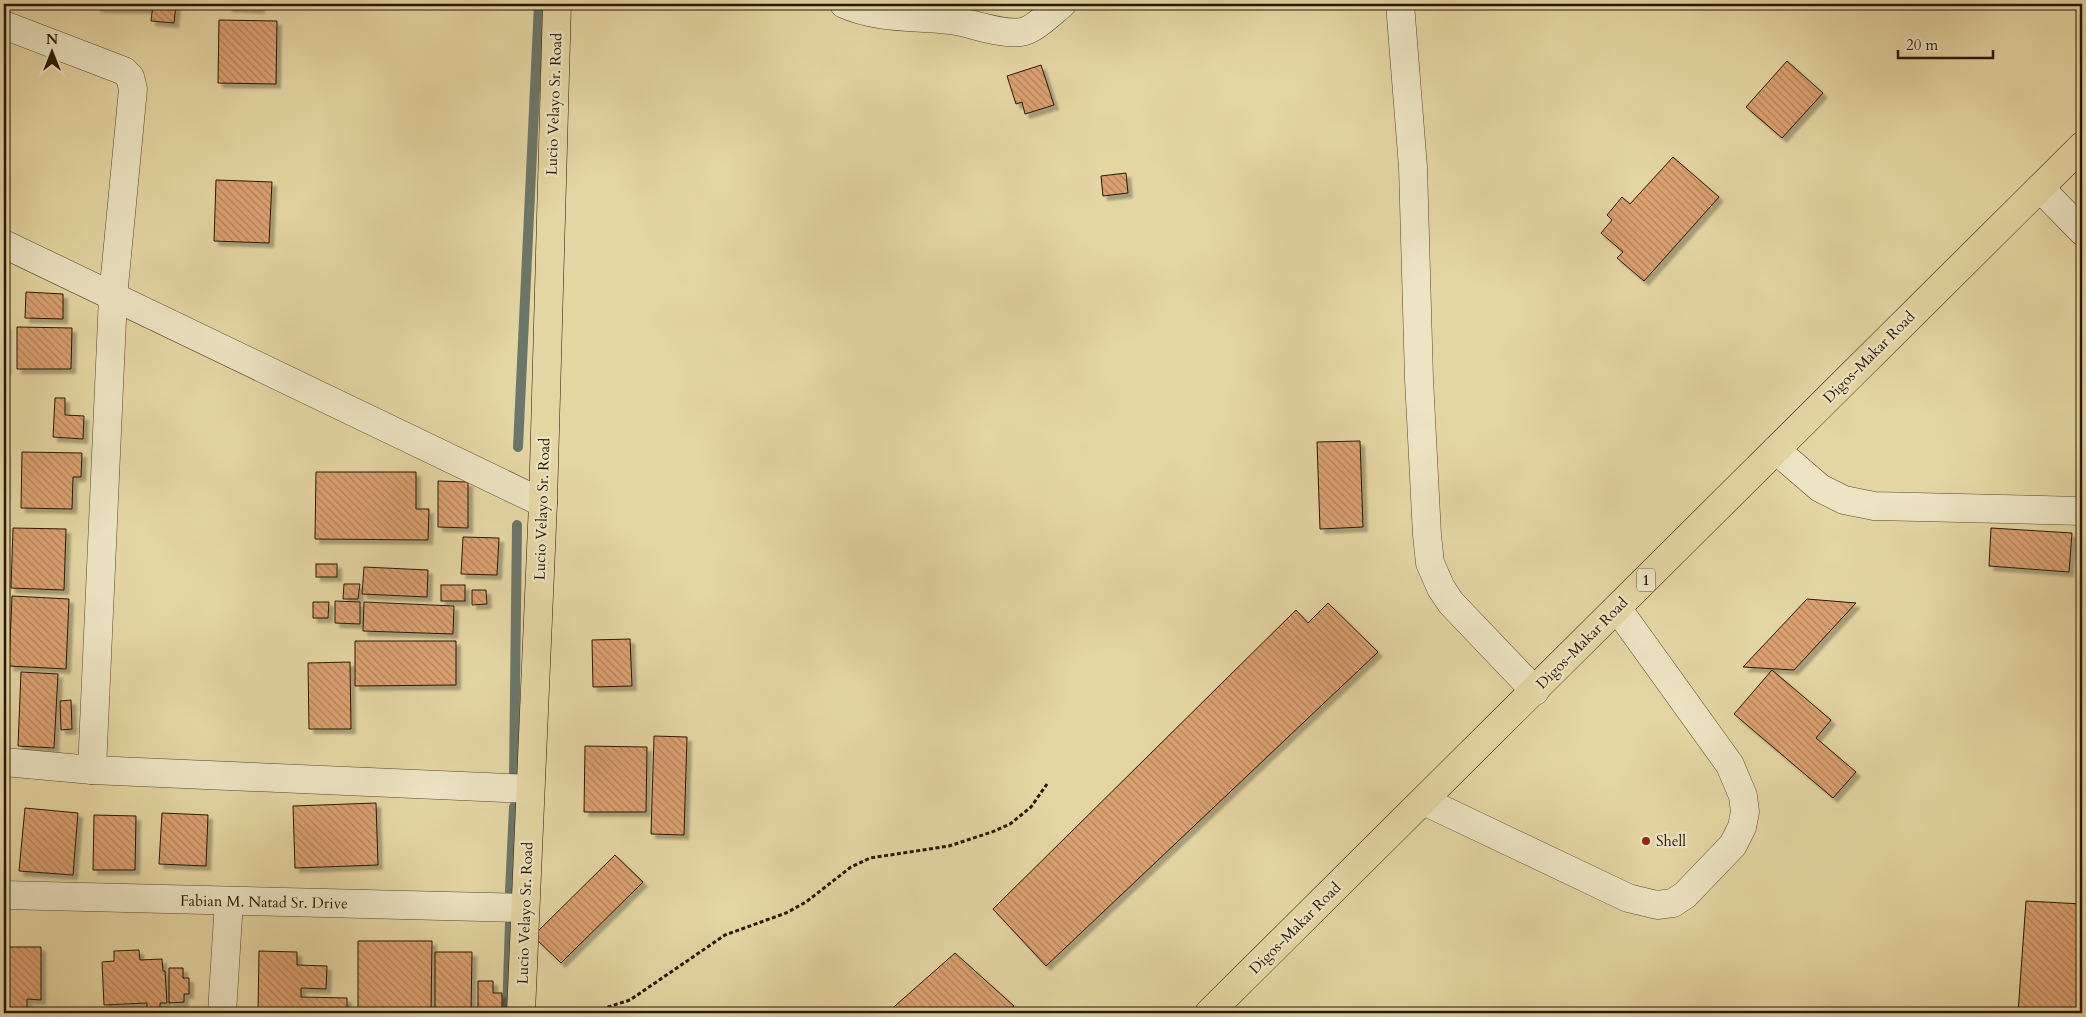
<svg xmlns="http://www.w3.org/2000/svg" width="2086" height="1017" viewBox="0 0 2086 1017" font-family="Cardo,serif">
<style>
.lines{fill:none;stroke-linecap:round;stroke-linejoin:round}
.stream{stroke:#6b776a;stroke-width:10}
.building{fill:url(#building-back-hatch);stroke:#271703;filter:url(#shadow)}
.minor-casing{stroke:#56472b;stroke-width:29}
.major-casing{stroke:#271703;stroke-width:29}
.path{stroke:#271703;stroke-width:3;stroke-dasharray:4 2.5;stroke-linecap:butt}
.minor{stroke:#ede4c3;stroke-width:28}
.major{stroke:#e4d6a3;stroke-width:28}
.poi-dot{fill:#8f2418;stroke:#ede4c3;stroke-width:2}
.labels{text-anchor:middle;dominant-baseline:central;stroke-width:4.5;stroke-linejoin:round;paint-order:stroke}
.shield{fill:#ede4c3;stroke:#62543d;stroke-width:1}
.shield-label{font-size:14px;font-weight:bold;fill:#271703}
.street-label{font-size:15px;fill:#271703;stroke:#ede4c3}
.poi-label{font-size:15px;fill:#271703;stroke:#ede4c3;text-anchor:start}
</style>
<defs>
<pattern id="building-back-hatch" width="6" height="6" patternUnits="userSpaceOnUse" patternTransform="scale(1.25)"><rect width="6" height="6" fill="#dca171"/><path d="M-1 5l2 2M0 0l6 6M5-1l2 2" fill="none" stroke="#b2825b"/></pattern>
<filter id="shadow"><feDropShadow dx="4.5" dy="4.5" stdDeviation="1" flood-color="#0004"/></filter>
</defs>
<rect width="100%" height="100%" fill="#e4d6a3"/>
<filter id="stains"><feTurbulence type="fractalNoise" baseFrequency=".004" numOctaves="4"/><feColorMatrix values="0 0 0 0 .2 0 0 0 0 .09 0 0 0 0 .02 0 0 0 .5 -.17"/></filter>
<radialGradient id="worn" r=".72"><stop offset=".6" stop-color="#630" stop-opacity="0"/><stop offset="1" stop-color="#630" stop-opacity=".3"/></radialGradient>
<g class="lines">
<g class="stream">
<polyline points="518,447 539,4"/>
<polyline points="514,776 517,525"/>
<polyline points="510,891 514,807"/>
<polyline points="507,1013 510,923"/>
</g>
</g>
<g class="building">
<polygon points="96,4 149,4 149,9 96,8"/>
<polygon points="153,4 176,4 174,23 151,21"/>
<polygon points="228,4 260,4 260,9 228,7"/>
<polygon points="219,20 277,21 276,84 218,83"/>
<polygon points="1787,61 1823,93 1782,138 1746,107"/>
<polygon points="1041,65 1054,105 1025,114 1022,102 1016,104 1007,76"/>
<polygon points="1673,157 1719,197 1644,281 1617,258 1623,252 1601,233 1612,220 1607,215 1622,197 1630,204"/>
<polygon points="1126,173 1128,193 1103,196 1101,176"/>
<polygon points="216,180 272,182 269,243 214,241"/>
<polygon points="26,292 63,294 63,319 25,318"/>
<rect x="4" y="325" width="2" height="45"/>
<polygon points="17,327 72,328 71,369 17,369"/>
<polygon points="55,398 65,398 65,415 84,416 83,439 53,437"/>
<polygon points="1360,441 1363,527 1320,529 1317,442"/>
<rect x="4" y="452" width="1" height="44"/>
<polygon points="22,452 82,453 81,477 73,477 72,509 21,508"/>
<polygon points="316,472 416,472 416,509 429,509 428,540 315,539"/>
<polygon points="438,481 468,482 468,528 438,527"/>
<polygon points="13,528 66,529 64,590 11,588"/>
<polygon points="1991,528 2072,533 2069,572 1989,566"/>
<polygon points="463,537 499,538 497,575 461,574"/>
<rect x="316" y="564" width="21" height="13"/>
<polygon points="364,567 428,570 427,597 362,594"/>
<polygon points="344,584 360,584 358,599 343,599"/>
<rect x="441" y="585" width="24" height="16"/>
<polygon points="472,590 486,590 487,604 472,605"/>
<polygon points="12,596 69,599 66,669 9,666"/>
<polygon points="1807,599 1856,603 1794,670 1743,667"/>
<polygon points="335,601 360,602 360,624 335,623"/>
<polygon points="313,602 329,602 328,618 313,618"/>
<polygon points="364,602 454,606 453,634 363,631"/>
<polygon points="1328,603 1378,652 1046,966 993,909 1296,610 1308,623"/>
<polygon points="630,639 632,686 593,687 592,640"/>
<polygon points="355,641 456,641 456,685 355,686"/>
<polygon points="350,662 351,729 309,729 308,663"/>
<polygon points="1772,670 1831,720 1816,738 1856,772 1833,798 1734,714"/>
<polygon points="21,672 58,674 54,748 18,746"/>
<polygon points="71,700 72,729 61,730 60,701"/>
<polygon points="654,736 687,737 684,835 651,834"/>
<polygon points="585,746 647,747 646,812 584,812"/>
<polygon points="376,803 378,865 295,868 293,806"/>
<polygon points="25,808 78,813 73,875 19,871"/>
<polygon points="162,813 208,815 206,866 159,864"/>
<polygon points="94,815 136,816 135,870 93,870"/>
<polygon points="615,855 643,882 561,963 533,936"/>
<polygon points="2026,901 2082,904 2082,988 2080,987 2079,1013 2018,1013"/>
<polygon points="358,941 432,941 431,1013 358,1013"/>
<polygon points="6,947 41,947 41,1000 27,999 27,1008 5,1008"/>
<polygon points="139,950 140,960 162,959 163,971 165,971 167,1003 160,1003 160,1013 147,1013 147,1003 104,1005 102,962 114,961 114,951"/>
<polygon points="259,951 297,952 297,965 327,966 326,989 301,988 301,997 347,998 347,1013 258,1013"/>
<polygon points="435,952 472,952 471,1013 435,1012"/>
<polygon points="955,953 1014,1006 1006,1013 887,1013"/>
<polygon points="169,968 183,968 183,978 189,978 189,994 184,994 184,1002 169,1003"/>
<polygon points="478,981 493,981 493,993 502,993 502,1013 478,1013"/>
</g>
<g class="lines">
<defs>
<g id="minor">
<path d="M 844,4 C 878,19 913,16 950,20 C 972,23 1000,35 1021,32 C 1033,31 1052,12 1062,4"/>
<polyline points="1400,4 1413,167 1419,379 1427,535 1430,563 1441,588 1451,603 1535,691"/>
<polyline points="4,25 124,71 130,77 133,89 113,297 92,770"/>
<polyline points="2040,188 2082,231"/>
<polyline points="4,244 543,503"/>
<polyline points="1776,450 1820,488 1844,500 1874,506 2082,511"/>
<polyline points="4,762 92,770 530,789"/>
<polyline points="1424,801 1628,898 1657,905 1673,903 1685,895 1733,845 1742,827 1745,812 1743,796 1730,765 1617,608"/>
<polyline points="4,895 525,908"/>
<polyline points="222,1013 229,901"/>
</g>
<g id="major">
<polyline points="521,1013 543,503 557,4"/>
<polyline points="1209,1013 2082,146"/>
</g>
</defs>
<use href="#minor" class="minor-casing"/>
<use href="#major" class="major-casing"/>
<polyline class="path" points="589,1013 630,1000 725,935 786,913 806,902 851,867 870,858 949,846 992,832 1010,824 1031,807 1047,784"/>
<use href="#minor" class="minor"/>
<use href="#major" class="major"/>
</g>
<circle class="poi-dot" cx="1646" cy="841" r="5"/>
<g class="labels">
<rect class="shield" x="1637" y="568.5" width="18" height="23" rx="4"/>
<g class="shield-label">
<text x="1646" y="580">1</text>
</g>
<g class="street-label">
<text transform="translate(554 104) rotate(-88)">Lucio Velayo Sr. Road</text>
<text transform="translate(1869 357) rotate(-45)">Digos-Makar Road</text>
<text transform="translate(542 509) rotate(-88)">Lucio Velayo Sr. Road</text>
<text transform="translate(1582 643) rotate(-45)">Digos-Makar Road</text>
<text transform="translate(264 902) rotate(1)">Fabian M. Natad Sr. Drive</text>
<text transform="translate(525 913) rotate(-88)">Lucio Velayo Sr. Road</text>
<text transform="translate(1295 928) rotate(-45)">Digos-Makar Road</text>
</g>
<g class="poi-label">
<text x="1656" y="841">Shell</text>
</g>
</g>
<rect width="2086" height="1017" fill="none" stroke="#e4d6a3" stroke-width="20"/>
<rect x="5" y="5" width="2076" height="1007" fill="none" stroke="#271703" stroke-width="2.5"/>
<rect x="10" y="10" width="2066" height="997" fill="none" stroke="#271703"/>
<g transform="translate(52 52)" stroke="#ede4c3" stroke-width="4" paint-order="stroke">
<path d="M0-4L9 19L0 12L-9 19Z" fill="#271703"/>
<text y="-8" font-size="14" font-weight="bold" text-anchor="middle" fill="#271703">N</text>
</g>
<path d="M1898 50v8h95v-8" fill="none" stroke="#271703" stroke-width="2.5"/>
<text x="1906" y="50" font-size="15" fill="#271703" stroke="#ede4c3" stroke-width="4" paint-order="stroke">20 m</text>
<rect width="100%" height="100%" filter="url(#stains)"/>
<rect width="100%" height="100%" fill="url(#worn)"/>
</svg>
